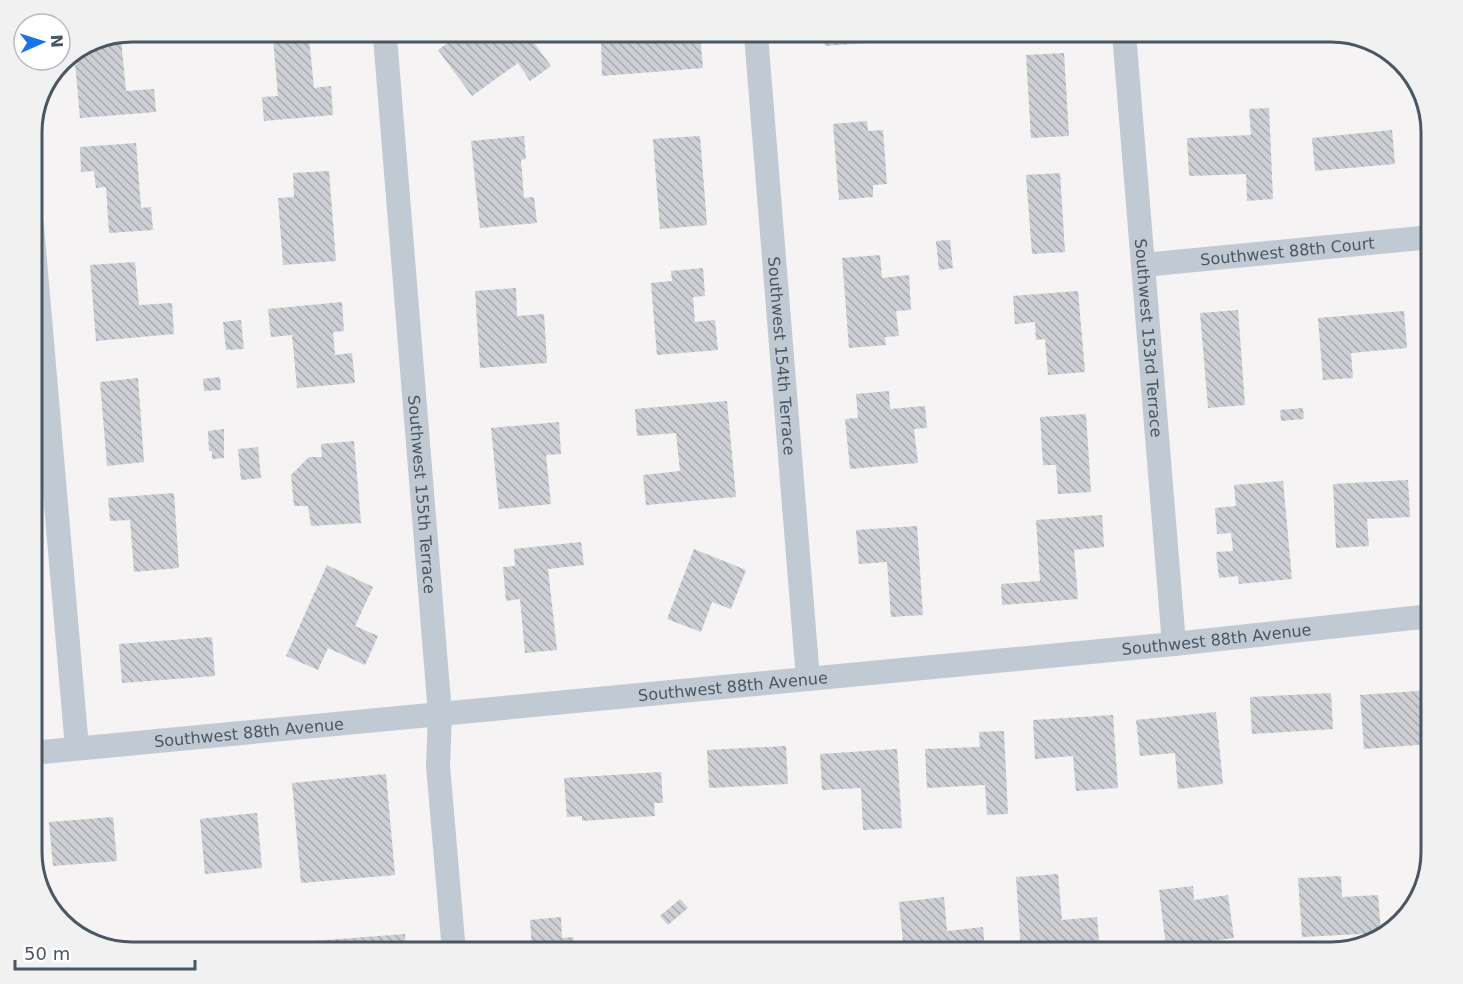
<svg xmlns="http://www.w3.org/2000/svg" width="1463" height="984" viewBox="0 0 1463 984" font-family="'DejaVu Sans',sans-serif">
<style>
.building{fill:url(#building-back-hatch)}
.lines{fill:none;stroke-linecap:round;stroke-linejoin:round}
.minor{stroke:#c1cad2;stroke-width:24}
.labels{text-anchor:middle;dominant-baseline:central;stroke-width:5;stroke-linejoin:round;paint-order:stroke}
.street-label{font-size:16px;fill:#4a5661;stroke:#fff}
.rim{fill:none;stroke:#4a5661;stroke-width:3}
</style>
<defs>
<pattern id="building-back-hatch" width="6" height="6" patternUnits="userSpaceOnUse" patternTransform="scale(1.5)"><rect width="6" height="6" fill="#cdcfd5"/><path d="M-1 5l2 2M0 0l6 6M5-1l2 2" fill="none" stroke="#a8abb0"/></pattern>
</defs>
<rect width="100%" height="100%" fill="#f5f3f3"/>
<g class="building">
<polygon points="1222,32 1250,32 1249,38"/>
<polygon points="881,34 882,42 825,46 824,35"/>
<polygon points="700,35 703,68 602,76 601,42 636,36"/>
<polygon points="529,36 551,66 530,81 518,63 472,96 438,50 456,37"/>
<polygon points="273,38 309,38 314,88 331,86 333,115 264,121 262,97 278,96"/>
<polygon points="117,39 121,39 126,91 154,89 156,112 80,118 74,52 91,41"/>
<polygon points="1064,53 1069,136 1031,138 1026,55"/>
<polygon points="1269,108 1273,199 1247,201 1246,174 1189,176 1187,138 1251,135 1249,109"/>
<polygon points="867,121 868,131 883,130 887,184 873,185 873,197 839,200 833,124"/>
<polygon points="1392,130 1395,164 1315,171 1312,138"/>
<polygon points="524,136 526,159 521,160 524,198 534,197 537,223 480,228 471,141"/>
<polygon points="700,136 707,225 660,229 653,139"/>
<polygon points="136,143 141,208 151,207 153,230 109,233 106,187 96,188 94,171 81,172 80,147"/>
<polygon points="329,171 336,261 283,265 278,198 294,197 293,173"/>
<polygon points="1060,173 1065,252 1032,254 1026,175"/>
<polygon points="950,240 953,268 939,270 936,241"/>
<polygon points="880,255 882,278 909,275 911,310 896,311 899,336 885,337 886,345 849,348 842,258"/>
<polygon points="135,262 139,305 172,303 174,334 96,341 90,265"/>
<polygon points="703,268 705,296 693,297 695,322 715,320 718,350 657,355 651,283 672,281 671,271"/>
<polygon points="516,288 517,316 544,314 547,363 480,368 475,291"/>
<polygon points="1078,291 1085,372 1048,375 1045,339 1036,340 1035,322 1015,324 1013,296"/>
<polygon points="342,302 344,331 333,332 335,355 352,353 355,383 297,388 292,335 271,337 268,309"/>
<polygon points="1238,310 1245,405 1208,408 1200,313"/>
<polygon points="1404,311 1407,348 1351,353 1353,378 1323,380 1318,318"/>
<polygon points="241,320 244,349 226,350 223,322"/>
<polygon points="220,377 221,390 204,391 203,379"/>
<polygon points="138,378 144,462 107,466 100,382"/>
<polygon points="889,391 890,409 925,406 927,428 914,429 918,463 850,469 845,419 858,418 856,394"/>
<polygon points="727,401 736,497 646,505 643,475 680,471 676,433 637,436 635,409"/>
<polygon points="1303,408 1304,419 1281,421 1280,410"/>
<polygon points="1086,414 1091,492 1058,494 1056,465 1043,465 1040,417"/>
<polygon points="559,422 561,454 546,455 551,504 499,509 491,428"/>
<polygon points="224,429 224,458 212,459 212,451 209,451 208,431"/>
<polygon points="354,441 361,523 311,526 308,506 294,506 291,475 309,457 322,457 321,444"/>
<polygon points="258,447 261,478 241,480 238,449"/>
<polygon points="1408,480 1410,517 1367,519 1369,546 1336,548 1333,484"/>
<polygon points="1283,481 1292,579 1239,584 1238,576 1219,578 1216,552 1233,551 1231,533 1217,534 1215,508 1236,506 1234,485"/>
<polygon points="174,493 179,568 134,572 130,520 110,521 108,498"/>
<polygon points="1102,515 1104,547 1074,550 1078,599 1002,605 1001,584 1040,581 1036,520"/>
<polygon points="917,526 923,615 891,617 887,562 859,564 856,530"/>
<polygon points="581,542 584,565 548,569 557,650 525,653 520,599 506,601 503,567 515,566 514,549"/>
<polygon points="694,549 746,570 731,609 712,602 701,632 667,619"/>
<polygon points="327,565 373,587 355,626 378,636 365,665 328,648 318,670 286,656"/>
<polygon points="212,637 215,676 122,683 119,644"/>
<polygon points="1431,690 1431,744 1364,749 1360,695"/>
<polygon points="1331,693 1333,729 1252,734 1250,697"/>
<polygon points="1216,712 1223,784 1178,789 1175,753 1140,756 1136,720"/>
<polygon points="1113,715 1118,788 1076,791 1073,756 1035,759 1033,720"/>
<polygon points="1004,731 1008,814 987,815 985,785 927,788 925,749 980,747 979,732"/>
<polygon points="786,746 788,784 709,788 707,750"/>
<polygon points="897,749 902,828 863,830 861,788 822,790 820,754"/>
<polygon points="661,772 663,803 654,803 655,816 582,821 582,816 567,817 564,778"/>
<polygon points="386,774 395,875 301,883 292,783"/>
<polygon points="257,813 262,868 205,874 200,819"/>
<polygon points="113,817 117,861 53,866 49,822"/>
<polygon points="1058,874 1062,920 1097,917 1100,952 1021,952 1016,877"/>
<polygon points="1341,876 1342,897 1378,895 1381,933 1302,937 1298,878"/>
<polygon points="1193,886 1194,900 1228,895 1234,938 1166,947 1159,890"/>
<polygon points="944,897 947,931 983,927 985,952 904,952 899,902"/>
<polygon points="680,899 688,908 668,925 660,916"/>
<polygon points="561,917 562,938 573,937 575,952 532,952 530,920"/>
<polygon points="405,934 406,952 314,952 313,941"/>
</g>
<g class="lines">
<g class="minor">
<path id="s1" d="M 1124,33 L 1174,644"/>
<path id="s2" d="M 756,35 L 808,679"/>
<path id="s3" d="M 385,37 L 440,714 L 438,766 L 454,952"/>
<polyline points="32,226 77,748"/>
<path id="s4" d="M 1144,265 L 1431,237"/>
<path id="s5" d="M 32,753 L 1174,644 L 1431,616"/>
</g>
</g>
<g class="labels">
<g class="street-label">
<text stroke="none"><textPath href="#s4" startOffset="144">Southwest 88th Court</textPath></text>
<text stroke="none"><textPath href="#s1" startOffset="306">Southwest 153rd Terrace</textPath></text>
<text stroke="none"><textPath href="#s2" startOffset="322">Southwest 154th Terrace</textPath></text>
<text stroke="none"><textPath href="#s3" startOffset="459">Southwest 155th Terrace</textPath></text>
<text stroke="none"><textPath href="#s5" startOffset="1190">Southwest 88th Avenue</textPath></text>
<text stroke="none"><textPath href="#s5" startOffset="704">Southwest 88th Avenue</textPath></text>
<text stroke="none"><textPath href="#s5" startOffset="218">Southwest 88th Avenue</textPath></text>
</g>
</g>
<path d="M0 0H1463V984H0ZM132 42H1331A90 90 0 0 1 1421 132V852A90 90 0 0 1 1331 942H132A90 90 0 0 1 42 852V132A90 90 0 0 1 132 42Z" fill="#f1f1f2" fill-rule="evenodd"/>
<path class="rim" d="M132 42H1331A90 90 0 0 1 1421 132V852A90 90 0 0 1 1331 942H132A90 90 0 0 1 42 852V132A90 90 0 0 1 132 42Z"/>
<g transform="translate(42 42) rotate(87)"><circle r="28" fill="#ffffff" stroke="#b7bbc0" stroke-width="1.5"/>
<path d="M0-4.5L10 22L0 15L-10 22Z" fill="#1a73e8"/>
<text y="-9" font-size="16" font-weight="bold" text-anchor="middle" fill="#4a5661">N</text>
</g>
<path d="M15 960v9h180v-9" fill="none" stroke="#4a5661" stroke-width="3"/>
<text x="24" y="960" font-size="18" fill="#4a5661" stroke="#ffffff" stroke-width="4.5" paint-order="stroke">50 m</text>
</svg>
